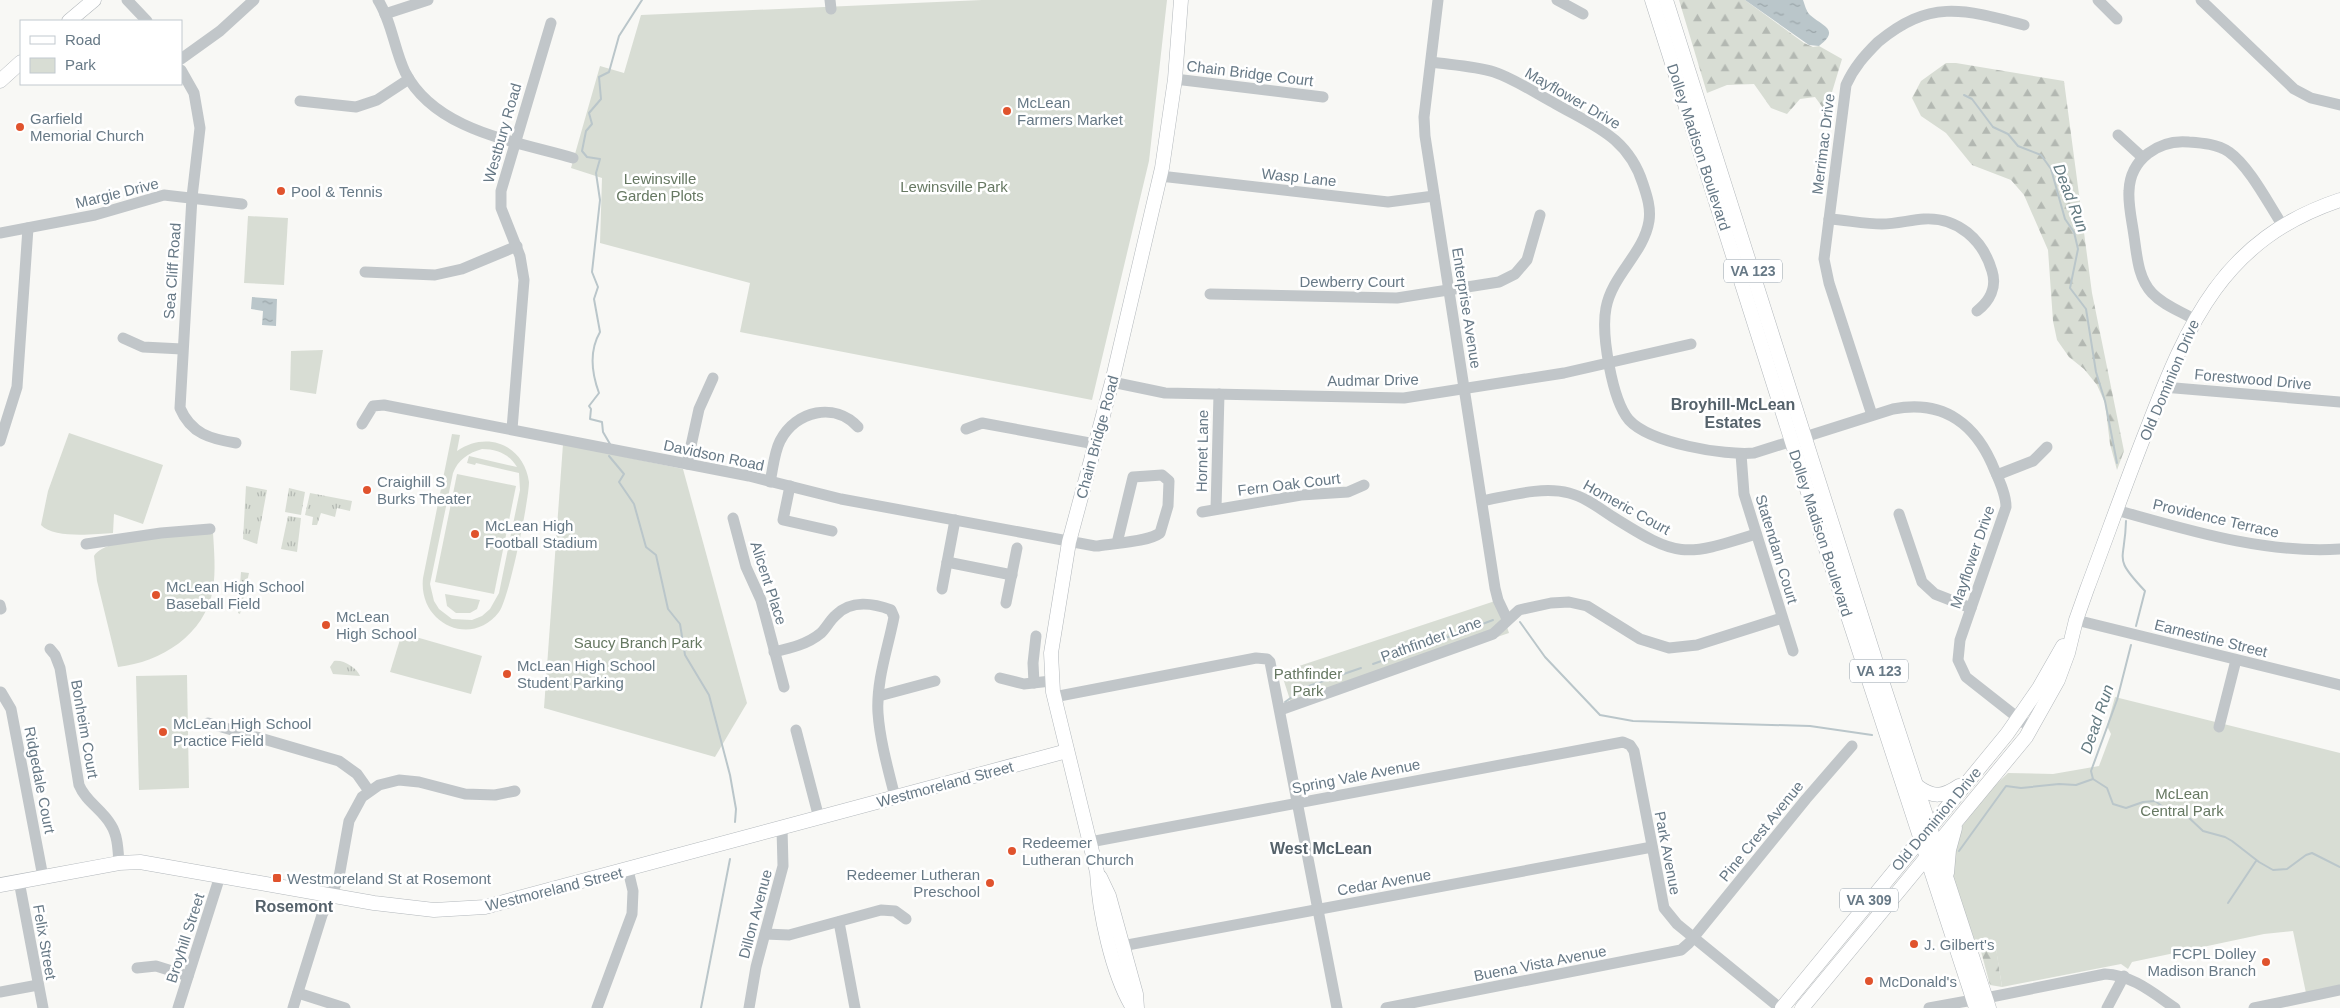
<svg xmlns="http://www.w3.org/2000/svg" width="2340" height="1008" viewBox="0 0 2340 1008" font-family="Arial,sans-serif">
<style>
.grass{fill:url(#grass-tufts)}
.forest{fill:url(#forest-firs)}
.green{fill:#d8ddd4;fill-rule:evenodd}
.water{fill:url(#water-ripples)}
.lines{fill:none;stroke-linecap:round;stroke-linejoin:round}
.stream{stroke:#bac6ca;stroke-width:2}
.major-casing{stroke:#b3b8bc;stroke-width:15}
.minor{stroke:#c1c6c9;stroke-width:11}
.major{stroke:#fff;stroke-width:14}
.poi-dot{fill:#e0532d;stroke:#fff;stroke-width:2}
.labels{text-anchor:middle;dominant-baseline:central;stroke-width:5;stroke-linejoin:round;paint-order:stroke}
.shield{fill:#fff;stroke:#95a1aa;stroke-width:1}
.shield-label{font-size:14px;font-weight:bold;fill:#677986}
.street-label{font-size:15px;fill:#677986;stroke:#fff}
.poi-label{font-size:15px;fill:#677986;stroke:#fff;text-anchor:start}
.park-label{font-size:15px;fill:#667862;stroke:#fff}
.water-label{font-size:16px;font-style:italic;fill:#637a81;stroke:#fff}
.neighbourhood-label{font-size:16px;font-weight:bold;fill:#55626b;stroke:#fff}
</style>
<defs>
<pattern id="grass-tufts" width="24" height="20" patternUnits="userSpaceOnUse" patternTransform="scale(1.25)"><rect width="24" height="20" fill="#d8ddd4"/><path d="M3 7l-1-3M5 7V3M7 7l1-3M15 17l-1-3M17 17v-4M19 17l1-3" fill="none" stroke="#b3b8b2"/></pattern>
<pattern id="forest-firs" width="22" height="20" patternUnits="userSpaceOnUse" patternTransform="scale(1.25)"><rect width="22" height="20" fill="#d8ddd4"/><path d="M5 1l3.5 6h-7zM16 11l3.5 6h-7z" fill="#b3b8b2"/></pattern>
<pattern id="water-ripples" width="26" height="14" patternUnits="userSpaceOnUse" patternTransform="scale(1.25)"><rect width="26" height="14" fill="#bac6ca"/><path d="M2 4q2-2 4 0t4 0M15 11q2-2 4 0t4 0" fill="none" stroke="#9ba6aa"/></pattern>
</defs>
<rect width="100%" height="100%" fill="#f8f8f5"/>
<g class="grass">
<polygon points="246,486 267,490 257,544 243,539"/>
<polygon points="289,488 305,492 301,515 285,512"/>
<polygon points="310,493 352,501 350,511 337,508 335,517 321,513 317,525 312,525 313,517 305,515"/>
<polygon points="288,516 301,518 297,552 281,549"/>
<polygon points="241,572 249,573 240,614 238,613"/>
<path d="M 334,661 C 343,659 357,668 360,676 L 333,674 L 330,667 Z"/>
</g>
<g class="forest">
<polygon points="1679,0 1745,0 1804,43 1813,47 1819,46 1842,59 1826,112 1815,97 1800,99 1787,114 1771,108 1754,84 1727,85 1707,93"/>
<polygon points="1946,63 1956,63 2064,81 2092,293 2124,451 2117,470 2110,444 2105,403 2097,385 2084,369 2069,357 2057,340 2053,321 2048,250 2024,195 2011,180 1972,165 1946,133 1921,116 1912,98 1921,81"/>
<polygon points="1995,941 2002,987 1990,985 1979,944"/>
</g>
<g class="green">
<polygon points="982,0 1167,0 1149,161 1092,400 740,332 750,283 600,243 602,178 571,168 600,66 624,73 641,15"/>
<polygon points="248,216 288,218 284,285 244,283"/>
<polygon points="323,350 316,394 290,390 291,351"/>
<path d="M 69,433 L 163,465 L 143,524 L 114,514 L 113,533 C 95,534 54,539 41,525 L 48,491 Z"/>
<path d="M 452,434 L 460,435 L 457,451 C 487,430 524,445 529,482 C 529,500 509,599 499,612 C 472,648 418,624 423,578 ZM 482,449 C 497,449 509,454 517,467 L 469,456 L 467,463 L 475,465 L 476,463 L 519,473 L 520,490 L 499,593 L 490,609 L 482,616 L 472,620 L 452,619 L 439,609 L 434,601 L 430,584 L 453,473 C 458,460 468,453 482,449 Z"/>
<polygon points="563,444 683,469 747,703 715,757 544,708"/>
<polygon points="457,474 516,486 494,594 435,582"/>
<path d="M 213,532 C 214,550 216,571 213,589 C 205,635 161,662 118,667 L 97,581 L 94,556 C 108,535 187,534 213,532 Z"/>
<polygon points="445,594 480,600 477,609 470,613 456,613 447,606"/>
<polygon points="1498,600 1509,633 1292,706 1281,672"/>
<polygon points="402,633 482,656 471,694 390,672"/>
<polygon points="187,675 189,788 139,790 136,676"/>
<polygon points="2115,697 2340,753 2340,988 2306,993 2293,931 2264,934 2132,962 2128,969 2121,964 2002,987 1995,943 1975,952 1953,875 1951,841 1987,793 2008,773 2053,774 2099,766 2111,734 2107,726"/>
</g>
<g class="water">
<path d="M 1745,0 L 1803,0 C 1805,5 1806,11 1810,15 C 1822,26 1841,29 1819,46 L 1809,45 Z"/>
<polygon points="252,297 277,299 276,326 262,325 263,311 251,309"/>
</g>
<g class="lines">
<g class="stream">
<polyline points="1964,95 1972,99 1993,127 2008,134 2018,146 2041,155 2051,169 2065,219 2074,232 2078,249 2070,288 2086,309 2096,372 2105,401 2117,463"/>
<path d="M 610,444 L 603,432 L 602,422 L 590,419 L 591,409 L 589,406 L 599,393 C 592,374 589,351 600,332 L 594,299 L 598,287 L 592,272 L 600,200 L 596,173 L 600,159 L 587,157 L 582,151 L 586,131 L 592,124 L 589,113 L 601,99 L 599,77 L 609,72 L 619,36 L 642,0"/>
<polyline points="609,456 624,474 619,482 634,504 646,547 656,555 668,609 680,624 685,655 709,695 730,775 736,809 735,822"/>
<path d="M 2126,521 C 2125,563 2112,556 2145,591 L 2136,626"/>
<polyline points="1520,622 1545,657 1600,715 1633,721 1810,726 1872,735"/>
<polyline points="1427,645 1493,620"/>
<polyline points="2131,645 2117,700 2091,771 2093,779 2107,788 2113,804 2126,808 2143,802 2155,801 2170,812 2186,815 2203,831 2225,837 2232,841 2259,862 2273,870 2287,869 2306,855 2312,853 2340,867"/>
<polyline points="1373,664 1415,649"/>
<polyline points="1285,702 1306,687 1361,668"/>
<polyline points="1959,851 2006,786 2021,788 2059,784 2076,785 2093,779"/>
<polyline points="2228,903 2256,861"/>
<polyline points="701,1008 730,859"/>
</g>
<defs>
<g id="major">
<polyline points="1652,0 1824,543 1976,1008"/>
<polyline points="1666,0 1882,681 1989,1008"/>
<polyline points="69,21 94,0"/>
<polyline points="0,81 21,62"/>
<path d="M 1917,786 C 1933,798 1943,797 1959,786"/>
<polyline points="1947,873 1949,850 1955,828"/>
<polyline points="1100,877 1109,896 1136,994 1137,1008"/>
<polyline points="0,885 119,863 140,862 374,903 434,910 485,907 1067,751"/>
<path d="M 1133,1008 C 1112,974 1099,911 1097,872 L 1053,692 L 1051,653 L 1069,542 L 1112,382 L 1162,168 L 1175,79 L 1181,0"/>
<polyline points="1782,1008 2007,734 2039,688 2063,646"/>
<path d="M 1802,1008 L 2026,737 L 2058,680 L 2068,653 L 2076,620 L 2087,589 C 2107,536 2126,482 2147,429 C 2188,323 2223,239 2340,200"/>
</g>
</defs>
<use href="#major" class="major-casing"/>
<g class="minor">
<polyline points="127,0 147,21"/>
<path d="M 378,0 C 392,22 394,49 405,72 C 435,131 515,141 573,158"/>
<polyline points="830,0 831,9"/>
<polyline points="1438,0 1424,117 1425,136 1495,588 1498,600 1507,619"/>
<polyline points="1557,0 1583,14"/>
<polyline points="2098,0 2117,19"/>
<polyline points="2201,0 2294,89 2311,98 2340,105"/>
<polyline points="385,14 428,0"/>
<polyline points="181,59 220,31 254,0"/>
<path d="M 1431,62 C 1452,65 1474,66 1494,72 C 1515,79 1535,93 1554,103 C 1594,126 1628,137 1643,184 C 1647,196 1651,208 1649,221 C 1644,253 1612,275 1606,308 C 1601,334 1612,400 1629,420 C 1650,443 1725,456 1754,453 L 1893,409 C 1945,399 1977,425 1995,471 C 2000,482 2006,495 2006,507 L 1960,640 L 1958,660 L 1966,677 L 2032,729"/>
<path d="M 181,70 L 194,93 L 200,128 L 192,197 L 180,408 C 191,434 211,439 236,443"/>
<polyline points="1175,79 1323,97"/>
<polyline points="300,101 356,107 377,100 409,79"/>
<polyline points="2118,135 2142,157"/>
<polyline points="1160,176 1388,202 1434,196"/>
<path d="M 1829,219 C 1846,220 1865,224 1882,224 C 1896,224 1910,220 1924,219 C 1958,217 1983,240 1992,271 C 1997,287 1990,301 1977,311"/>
<polyline points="0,233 95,215 164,195 242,204"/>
<polyline points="365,272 435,275 462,269 517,246"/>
<polyline points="1210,294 1397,298 1499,282 1515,274 1527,260 1540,215"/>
<path d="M 2194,319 C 2180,311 2163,305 2152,293 C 2138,278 2137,256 2134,236 C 2132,221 2128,205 2129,191 C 2130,159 2159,139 2189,142 C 2203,143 2217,144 2229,152 C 2250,167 2269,205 2283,226"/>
<polyline points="123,338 143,347 182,349"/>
<polyline points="1112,382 1165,393 1404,398 1564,373 1691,344"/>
<polyline points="2163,387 2340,402"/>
<path d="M 1872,415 L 1829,283 L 1824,259 L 1846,85 C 1854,67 1865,55 1878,42 C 1929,0 1961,8 2024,25"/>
<path d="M 362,424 L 373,406 L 384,405 L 749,476 L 841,499 L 1095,546 L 1098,546 C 1114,543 1148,542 1160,533 L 1168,506 L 1169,481 L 1162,475 L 1133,477 L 1117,543"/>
<polyline points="512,429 524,280 520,256 501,208 501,191 551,23"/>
<polyline points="966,429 982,423 1095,444"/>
<polyline points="0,441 17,387 28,228"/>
<polyline points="1741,454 1744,494 1793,651"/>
<polyline points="687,464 699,409 713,378"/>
<polyline points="1997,475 2033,461 2047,447"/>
<path d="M 770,482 C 773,469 774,453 780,441 C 796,410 835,402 858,427"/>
<polyline points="790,486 783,520 832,531"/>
<path d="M 1482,501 C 1509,496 1542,486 1569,493 C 1585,497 1599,508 1613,517 C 1678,558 1683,557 1756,534"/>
<polyline points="1216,509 1219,394"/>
<path d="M 2116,510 C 2188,530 2264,554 2340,549"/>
<polyline points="1202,512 1301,495 1348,492 1364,485"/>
<polyline points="1899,514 1922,582 1935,594 1971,608"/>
<polyline points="733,518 746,567 761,600 784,687"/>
<polyline points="86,544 161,533 210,529"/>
<polyline points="947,562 1012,575"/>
<polyline points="942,589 955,520"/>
<polyline points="1006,603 1017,548"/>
<polyline points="0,605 1,609"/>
<polyline points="2076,620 2340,685"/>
<path d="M 50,649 L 55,655 L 60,668 L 79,785 C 86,802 102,809 111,825 C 118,836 118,851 119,863"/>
<path d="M 774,652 C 791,648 808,644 821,633 C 827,627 830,620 836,615 C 851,600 873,603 891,610 L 894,617 C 888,648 876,681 878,713 C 880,741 888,769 895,797"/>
<polyline points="1000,678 1024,684 1051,681"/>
<polyline points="1034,683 1033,663 1036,636"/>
<polyline points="1,692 11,709 43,877"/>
<polyline points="879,696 935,681"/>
<polyline points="1054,697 1256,658 1267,659 1270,662 1337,1008"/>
<polyline points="1280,710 1471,642 1493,634 1519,610 1551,603 1569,602 1587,606 1640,639 1669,648 1697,645 1782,618"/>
<polyline points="208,723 339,761 357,774 369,791"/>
<polyline points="2219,727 2236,660"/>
<polyline points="796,730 819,818"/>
<polyline points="1090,842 1623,742 1630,745 1634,751 1664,908 1677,924 1780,1008"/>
<polyline points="19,881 43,1008"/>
<polyline points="839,922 855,1008"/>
<polyline points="765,934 789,935 881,910 895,911 906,919"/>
<polyline points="1122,946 1652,847"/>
<polyline points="137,968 156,966 188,976"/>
<polyline points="0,992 38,985"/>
<polyline points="298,993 345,1008"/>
<path d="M 1986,998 L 2105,974 C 2132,975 2153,993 2175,1008"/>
<polyline points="178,1008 220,876"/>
<polyline points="293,1008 322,915 339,877 349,821 362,797 379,785 399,780 419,782 465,794 495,795 515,791"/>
<polyline points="597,1008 632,914 633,891 628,870"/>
<polyline points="749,1008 756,967 783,866 782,828"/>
<polyline points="1386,1008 1681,950 1689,943 1806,799 1852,746"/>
<polyline points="1929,1008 1973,1000"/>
<polyline points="2107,1008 2124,976"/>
<polyline points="2254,1008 2340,990"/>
</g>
<use href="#major" class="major"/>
</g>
<g class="poi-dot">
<circle cx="1007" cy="111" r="5"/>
<circle cx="20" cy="127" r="5"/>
<circle cx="281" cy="191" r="5"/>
<circle cx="367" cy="490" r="5"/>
<circle cx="475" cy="534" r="5"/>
<circle cx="156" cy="595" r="5"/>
<circle cx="326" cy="625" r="5"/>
<circle cx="507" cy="674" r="5"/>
<circle cx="163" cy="732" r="5"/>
<circle cx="1012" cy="851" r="5"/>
<rect x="272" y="873" width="10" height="10" rx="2.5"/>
<circle cx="990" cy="883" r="5"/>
<circle cx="1914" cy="944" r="5"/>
<circle cx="2266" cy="962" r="5"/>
<circle cx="1869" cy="981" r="5"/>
</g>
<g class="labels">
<g class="shield">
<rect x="1724" y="259.5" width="58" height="23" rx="4"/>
<rect x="1850" y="659.5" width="58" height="23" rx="4"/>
<rect x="1840" y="888.5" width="58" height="23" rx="4"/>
</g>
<g class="shield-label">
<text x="1753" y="271">VA 123</text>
<text x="1879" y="671">VA 123</text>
<text x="1869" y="900">VA 309</text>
</g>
<g class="street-label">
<text transform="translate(1250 73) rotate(7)">Chain Bridge Court</text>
<text transform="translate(1573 98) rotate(30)">Mayflower Drive</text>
<text transform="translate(502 133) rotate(-74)">Westbury Road</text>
<text transform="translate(1823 144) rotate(-83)">Merrimac Drive</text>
<text transform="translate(1699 147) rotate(72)">Dolley Madison Boulevard</text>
<text transform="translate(1299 177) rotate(6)">Wasp Lane</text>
<text transform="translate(117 193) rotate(-14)">Margie Drive</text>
<text transform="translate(172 271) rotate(-86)">Sea Cliff Road</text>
<text x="1352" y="281">Dewberry Court</text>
<text transform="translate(1467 308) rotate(81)">Enterprise Avenue</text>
<text transform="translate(2253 379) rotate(5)">Forestwood Drive</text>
<text transform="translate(1373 380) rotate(-1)">Audmar Drive</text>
<text transform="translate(2169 380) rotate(-67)">Old Dominion Drive</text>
<text transform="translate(1097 437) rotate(-75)">Chain Bridge Road</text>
<text transform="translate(1202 451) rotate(-89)">Hornet Lane</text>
<text transform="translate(714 455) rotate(12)">Davidson Road</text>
<text transform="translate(1289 484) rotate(-7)">Fern Oak Court</text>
<text transform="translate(1627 507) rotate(29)">Homeric Court</text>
<text transform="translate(2216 518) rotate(13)">Providence Terrace</text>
<text transform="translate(1821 533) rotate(72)">Dolley Madison Boulevard</text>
<text transform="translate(1777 549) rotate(73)">Statendam Court</text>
<text transform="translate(1972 557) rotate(-71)">Mayflower Drive</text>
<text transform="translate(769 583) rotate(72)">Alicent Place</text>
<text transform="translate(2211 638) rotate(14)">Earnestine Street</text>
<text transform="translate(1431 639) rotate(-20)">Pathfinder Lane</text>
<text transform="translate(85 729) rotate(80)">Bonheim Court</text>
<text transform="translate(1356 776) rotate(-11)">Spring Vale Avenue</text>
<text transform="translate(40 780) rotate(79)">Ridgedale Court</text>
<text transform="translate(945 784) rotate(-15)">Westmoreland Street</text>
<text transform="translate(1936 819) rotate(-50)">Old Dominion Drive</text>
<text transform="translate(1761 831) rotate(-51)">Pine Crest Avenue</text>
<text transform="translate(1668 853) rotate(79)">Park Avenue</text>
<text transform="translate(1384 882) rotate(-10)">Cedar Avenue</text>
<text transform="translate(554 889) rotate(-14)">Westmoreland Street</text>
<text transform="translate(755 914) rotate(-75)">Dillon Avenue</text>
<text transform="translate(185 938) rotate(-72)">Broyhill Street</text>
<text transform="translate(45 942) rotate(80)">Felix Street</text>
<text transform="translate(1540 963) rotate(-11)">Buena Vista Avenue</text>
</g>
<g class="poi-label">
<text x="1017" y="102">McLean<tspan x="1017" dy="17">Farmers Market</tspan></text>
<text x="30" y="118">Garfield<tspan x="30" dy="17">Memorial Church</tspan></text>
<text x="291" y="191">Pool &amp; Tennis</text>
<text x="377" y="481">Craighill S<tspan x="377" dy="17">Burks Theater</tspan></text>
<text x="485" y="525">McLean High<tspan x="485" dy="17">Football Stadium</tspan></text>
<text x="166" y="586">McLean High School<tspan x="166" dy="17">Baseball Field</tspan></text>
<text x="336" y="616">McLean<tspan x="336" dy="17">High School</tspan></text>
<text x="517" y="665">McLean High School<tspan x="517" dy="17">Student Parking</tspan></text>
<text x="173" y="723">McLean High School<tspan x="173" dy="17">Practice Field</tspan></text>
<text x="1022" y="842">Redeemer<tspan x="1022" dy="17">Lutheran Church</tspan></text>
<text x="980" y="874" text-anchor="end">Redeemer Lutheran<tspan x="980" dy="17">Preschool</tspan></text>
<text x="287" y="878">Westmoreland St at Rosemont</text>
<text x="1924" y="944">J. Gilbert's</text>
<text x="2256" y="953" text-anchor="end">FCPL Dolley<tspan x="2256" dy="17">Madison Branch</tspan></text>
<text x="1879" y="981">McDonald's</text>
</g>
<g class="park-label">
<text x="660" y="178">Lewinsville<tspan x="660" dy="17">Garden Plots</tspan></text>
<text x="954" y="186">Lewinsville Park</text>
<text x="638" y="642">Saucy Branch Park</text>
<text x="1308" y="673">Pathfinder<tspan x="1308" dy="17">Park</tspan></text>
<text x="2182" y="793">McLean<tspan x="2182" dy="17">Central Park</tspan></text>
</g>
<g class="water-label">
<text transform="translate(2071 198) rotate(69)">Dead Run</text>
<text transform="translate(2097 719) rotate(-71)">Dead Run</text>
</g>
<g class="neighbourhood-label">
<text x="1733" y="404">Broyhill-McLean<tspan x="1733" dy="18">Estates</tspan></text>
<text x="1321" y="848">West McLean</text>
<text x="294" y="906">Rosemont</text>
</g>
</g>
<rect x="20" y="20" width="162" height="65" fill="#ffffff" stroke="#c2c9cf"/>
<rect x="30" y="36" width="25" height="8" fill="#ffffff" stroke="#c2c9cf"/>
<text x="65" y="45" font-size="15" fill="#677986">Road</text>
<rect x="30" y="58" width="25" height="15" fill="#d8ddd4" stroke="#c2c9cf"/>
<text x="65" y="70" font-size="15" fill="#677986">Park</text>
</svg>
